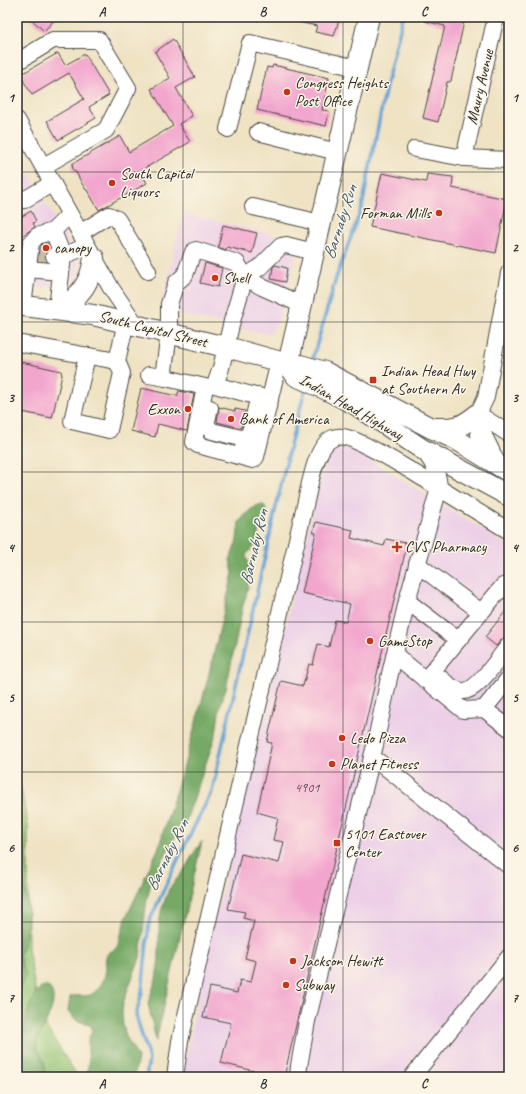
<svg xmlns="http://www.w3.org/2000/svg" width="526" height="1094" viewBox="0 0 526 1094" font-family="Caveat,sans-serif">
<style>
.built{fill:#edd0e8}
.green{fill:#92c373;stroke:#5e774f}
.forest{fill:#75a965;stroke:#506a48}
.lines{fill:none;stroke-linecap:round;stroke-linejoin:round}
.stream{stroke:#63a2d5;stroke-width:3.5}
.building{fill:#f2a6ce}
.minor-tunnel{stroke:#c8bea5;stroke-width:16;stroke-dasharray:16 8;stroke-linecap:butt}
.minor-casing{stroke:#484742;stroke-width:18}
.major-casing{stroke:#484742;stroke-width:22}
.minor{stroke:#fff;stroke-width:16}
.major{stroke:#fff;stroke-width:20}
.grid{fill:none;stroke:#2b2b2b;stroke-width:1;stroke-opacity:0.55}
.poi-dot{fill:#c8321e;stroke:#fcf5e5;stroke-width:1.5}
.labels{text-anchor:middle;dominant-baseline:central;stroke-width:3;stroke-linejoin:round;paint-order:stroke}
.number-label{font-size:14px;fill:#5d4a54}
.poi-label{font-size:16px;fill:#2b2b2b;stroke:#fcf5e5;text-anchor:start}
.street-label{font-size:16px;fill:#2b2b2b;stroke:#fcf5e5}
.water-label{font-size:17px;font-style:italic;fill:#415b6f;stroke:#fcf5e5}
.neatline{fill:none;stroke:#2b2b2b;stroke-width:1.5}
.grid-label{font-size:13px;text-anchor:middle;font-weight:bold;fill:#2b2b2b}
</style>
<rect width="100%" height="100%" fill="#fcf5e5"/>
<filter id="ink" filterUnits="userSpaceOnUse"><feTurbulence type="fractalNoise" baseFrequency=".025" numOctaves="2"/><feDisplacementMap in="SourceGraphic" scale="8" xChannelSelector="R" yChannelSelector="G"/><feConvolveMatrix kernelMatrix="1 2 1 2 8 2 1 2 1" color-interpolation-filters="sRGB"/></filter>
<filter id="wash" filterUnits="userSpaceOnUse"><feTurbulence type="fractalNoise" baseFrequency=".012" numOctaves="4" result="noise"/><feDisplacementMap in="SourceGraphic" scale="16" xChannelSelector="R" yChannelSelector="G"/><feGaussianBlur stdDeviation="0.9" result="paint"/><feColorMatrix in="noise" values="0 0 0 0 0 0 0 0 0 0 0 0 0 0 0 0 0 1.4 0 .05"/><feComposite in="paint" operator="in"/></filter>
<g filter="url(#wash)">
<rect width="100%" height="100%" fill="#efe3c4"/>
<g class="built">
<polygon points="17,153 45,201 17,216"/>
<polygon points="45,202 80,261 78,277 74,282 67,287 55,288 21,286 22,266 17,258 17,219"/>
<polygon points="183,213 294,240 295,242 300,240 281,313 275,326 272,331 268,333 261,333 160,310"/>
<polygon points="342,448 349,448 449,508 509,547 509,1077 183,1077 201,980 325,461 331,451"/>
</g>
<polygon class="green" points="17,770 28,825 28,948 40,1017 78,1077 17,1077"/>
<g class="forest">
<path d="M 258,505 L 264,505 L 266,509 L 266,516 L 259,530 L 256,545 L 246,555 C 246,559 249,563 250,567 C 250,579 247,594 243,605 L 226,689 L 220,706 L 216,734 L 186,821 L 171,844 L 151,883 L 147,898 L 140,958 L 128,989 L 123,1003 L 122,1013 L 123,1025 L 126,1036 L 138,1058 L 134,1077 L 84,1077 C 92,1062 87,1057 88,1042 C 88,1036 93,1033 92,1027 C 83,1020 78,1025 68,1012 L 70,997 C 77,994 85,998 92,994 C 101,988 106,977 106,967 C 106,964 105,960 106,957 C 107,952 114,951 117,947 L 126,918 L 158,849 L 187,755 L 206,686 L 233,573 L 230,560 L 237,540 L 239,522 L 250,510 Z"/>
<polygon points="202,841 156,1041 148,1003 156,979 159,958 159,925 161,911 169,889 184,870 194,853"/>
<polygon points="17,862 23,880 28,909 26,936 19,957 26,975 17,993"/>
<path d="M 44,986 L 47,986 C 64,998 41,1028 37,1041 C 35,1050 41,1054 44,1061 C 45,1067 45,1071 45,1077 L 17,1077 L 17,1048 L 22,1044 C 25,1028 28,993 44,986 Z"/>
</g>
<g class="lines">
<g class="stream">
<polyline points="312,361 337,275 362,207 387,81 403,17"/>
<polyline points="146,1077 149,1059 136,1015 142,992 149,922 178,859 212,791 291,441 306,387"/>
</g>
</g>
<g id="blocks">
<g class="building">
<polygon points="29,17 57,17 44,31"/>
<polygon points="294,17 340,17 334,36 315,32 317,26 293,21"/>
<polygon points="425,17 465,17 451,81 449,82 447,82 438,122 423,118 445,26 425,21"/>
<polygon points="173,39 195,77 176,88 192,116 179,124 190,142 140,171 147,183 99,210 87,190 86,190 81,182 76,172 73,170 72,164 120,136 129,152 173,126 151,89 170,78 155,52"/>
<polygon points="58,53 65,65 85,54 109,95 89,107 96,118 58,140 47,121 84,99 69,73 32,95 20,75"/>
<polygon points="273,65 329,78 322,110 329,111 326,126 257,110 267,67 272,68"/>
<polygon points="382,173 426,182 427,174 453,177 452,188 507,199 496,253 370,227"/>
<polygon points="31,211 36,221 33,223 35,227 17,239 17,219"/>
<polygon points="223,225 257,233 252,253 227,247 226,250 218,247"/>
<polygon points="47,243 49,248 46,251 45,256 46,261 38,260 40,247 42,244"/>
<polygon points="205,263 222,268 218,287 200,283"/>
<polygon points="275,265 287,268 285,282 271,279 273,267"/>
<polygon points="17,361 61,371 62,375 52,418 17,411"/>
<polygon points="141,388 177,396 179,391 194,394 187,431 158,424 155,437 131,431"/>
<polygon points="219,407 235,411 235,409 245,411 241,428 217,422"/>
<polygon points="316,522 353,530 351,538 384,546 386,539 406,543 407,544 284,1077 279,1077 221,1063 231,1023 203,1017 210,987 237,993 240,980 251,982 256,961 245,958 254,921 243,918 245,912 228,909 241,854 279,863 284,842 273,840 278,818 257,812 272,743 267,742 281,681 303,686 309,664 313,665 318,644 329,647 335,620 346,622 350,604 302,593 316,533 313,532"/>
<polygon points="509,607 509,636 502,639 496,646 485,637"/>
</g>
</g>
</g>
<g filter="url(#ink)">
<use href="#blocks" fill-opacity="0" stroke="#484742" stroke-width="1"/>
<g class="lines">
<polyline class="minor-tunnel" points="37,254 54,256"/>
<defs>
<g id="minor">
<polyline points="17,62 53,40 99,40 128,88 106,130 44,166"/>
<polyline points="17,120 111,288 136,325"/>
<polyline points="228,129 250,43 357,68"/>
<polyline points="258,132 337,152"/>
<polyline points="415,149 464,158 509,160"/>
<polyline points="464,158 496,17"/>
<polyline points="17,196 24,200 53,183"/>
<polyline points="253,207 304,219 321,224"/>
<polyline points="53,231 63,256 54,256"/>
<polyline points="80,233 109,215 117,219 119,222 148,271"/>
<polyline points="28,269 61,272"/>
<polyline points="509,273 486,397 478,414 509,434"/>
<polyline points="23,306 31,243 37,236 53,231 69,215"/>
<polyline points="57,309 63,256 87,246"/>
<polyline points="17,343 117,361 126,322"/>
<polyline points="87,356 72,421 109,430 122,373 117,361"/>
<polyline points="279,361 256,457 253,460 198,445 194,442 205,387 166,378 164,370 169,333 169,304 176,283 185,275 193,252 196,250 237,263 245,277 260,267 281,246 286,245 314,252"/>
<polyline points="149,375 166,378"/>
<polyline points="270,400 215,385 221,368 232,321 245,277 262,287 302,305"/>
<polyline points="210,408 206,425 212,431 245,439"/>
<polyline points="243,448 245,439 250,432 259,396"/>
<polyline points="417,564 481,612"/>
<polyline points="407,601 458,640"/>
<polyline points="395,655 463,710 484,709 509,728"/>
<path d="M 437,675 C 444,681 453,691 463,691 C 477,692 500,656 509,645"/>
<polyline points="425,680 503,586 509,591"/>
<polyline points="484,709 509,678"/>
<polyline points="372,760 379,762 509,866"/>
<path d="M 175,1077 L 180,1041 L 306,501 C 310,484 316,445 333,438 C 340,435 350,438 356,441 C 379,451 400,464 421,477 C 450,495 480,513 509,531"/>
<path d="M 298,1077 L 299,1066 L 307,1021 L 375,745 L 389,678 L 407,601 L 439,488 C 438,472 433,462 423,450"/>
<polyline points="412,1077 509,957"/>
</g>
<g id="major">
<polyline points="17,305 93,315 234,349 288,364 300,365 325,372 431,428 457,440 509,472"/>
<path d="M 63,310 C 81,292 90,285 94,258"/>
<polyline points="288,364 369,17"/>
<polyline points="288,364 296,376 325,389 356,405 422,449 509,496"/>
<polyline points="478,414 481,434 495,463"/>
<path d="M 433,428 C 456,428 459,429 478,414"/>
</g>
</defs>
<use href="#minor" class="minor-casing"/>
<use href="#major" class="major-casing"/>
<use href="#minor" class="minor"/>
<use href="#major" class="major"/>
</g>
</g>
<path class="grid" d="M 183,17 L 183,1077M 343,17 L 343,1077M 17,172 L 509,172M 17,322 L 509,322M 17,472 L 509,472M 17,622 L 509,622M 17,772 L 509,772M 17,922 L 509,922"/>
<g class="poi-dot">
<circle cx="287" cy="92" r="4"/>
<circle cx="112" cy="183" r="4"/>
<circle cx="439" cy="213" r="4"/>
<circle cx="46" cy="248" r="4"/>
<circle cx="215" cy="278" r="4"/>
<rect x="369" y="376" width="8" height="8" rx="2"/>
<circle cx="188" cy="409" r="4"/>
<circle cx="231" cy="419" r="4"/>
<path d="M395 541h4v4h4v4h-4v4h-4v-4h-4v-4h4z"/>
<circle cx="370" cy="641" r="4"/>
<circle cx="342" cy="738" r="4"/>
<circle cx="332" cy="764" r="4"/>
<rect x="333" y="839" width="8" height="8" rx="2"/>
<circle cx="293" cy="961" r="4"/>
<circle cx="286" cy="985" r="4"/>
</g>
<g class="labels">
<g class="number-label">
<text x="307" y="787">4901</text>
</g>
<g class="poi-label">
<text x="295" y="83">Congress Heights<tspan x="295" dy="18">Post Office</tspan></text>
<text x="120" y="174">South Capitol<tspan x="120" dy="18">Liquors</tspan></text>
<text x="431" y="213" text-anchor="end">Forman Mills</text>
<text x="54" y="248">canopy</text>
<text x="223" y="278">Shell</text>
<text x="381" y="371">Indian Head Hwy<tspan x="381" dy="18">at Southern Av</tspan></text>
<text x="180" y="409" text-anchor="end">Exxon</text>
<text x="239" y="419">Bank of America</text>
<text x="405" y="547">CVS Pharmacy</text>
<text x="378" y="641">GameStop</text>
<text x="350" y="738">Ledo Pizza</text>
<text x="340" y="764">Planet Fitness</text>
<text x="345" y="834">5101 Eastover<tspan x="345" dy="18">Center</tspan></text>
<text x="301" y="961">Jackson Hewitt</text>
<text x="294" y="985">Subway</text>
</g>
<g class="street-label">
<text transform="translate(480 87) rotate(-77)">Maury Avenue</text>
<text transform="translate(153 329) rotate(14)">South Capitol Street</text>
<text transform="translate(351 407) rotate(30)">Indian Head Highway</text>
</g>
<g class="water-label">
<text transform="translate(340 222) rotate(-72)">Barnaby Run</text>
<text transform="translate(254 547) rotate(-77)">Barnaby Run</text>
<text transform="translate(167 855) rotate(-64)">Barnaby Run</text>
</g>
</g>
<rect width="526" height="1094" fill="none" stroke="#fcf5e5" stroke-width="44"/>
<rect x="22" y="22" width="482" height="1050" class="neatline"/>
<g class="grid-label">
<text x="102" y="16">A</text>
<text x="263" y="16">B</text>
<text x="424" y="16">C</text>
<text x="11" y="102">1</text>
<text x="515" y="102">1</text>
<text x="11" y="252">2</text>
<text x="515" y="252">2</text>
<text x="11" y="402">3</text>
<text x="515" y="402">3</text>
<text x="11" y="552">4</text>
<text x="515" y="552">4</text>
<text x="11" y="702">5</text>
<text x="515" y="702">5</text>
<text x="11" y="852">6</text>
<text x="515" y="852">6</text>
<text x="11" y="1002">7</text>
<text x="515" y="1002">7</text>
<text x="102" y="1088">A</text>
<text x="263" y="1088">B</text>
<text x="424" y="1088">C</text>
</g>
</svg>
